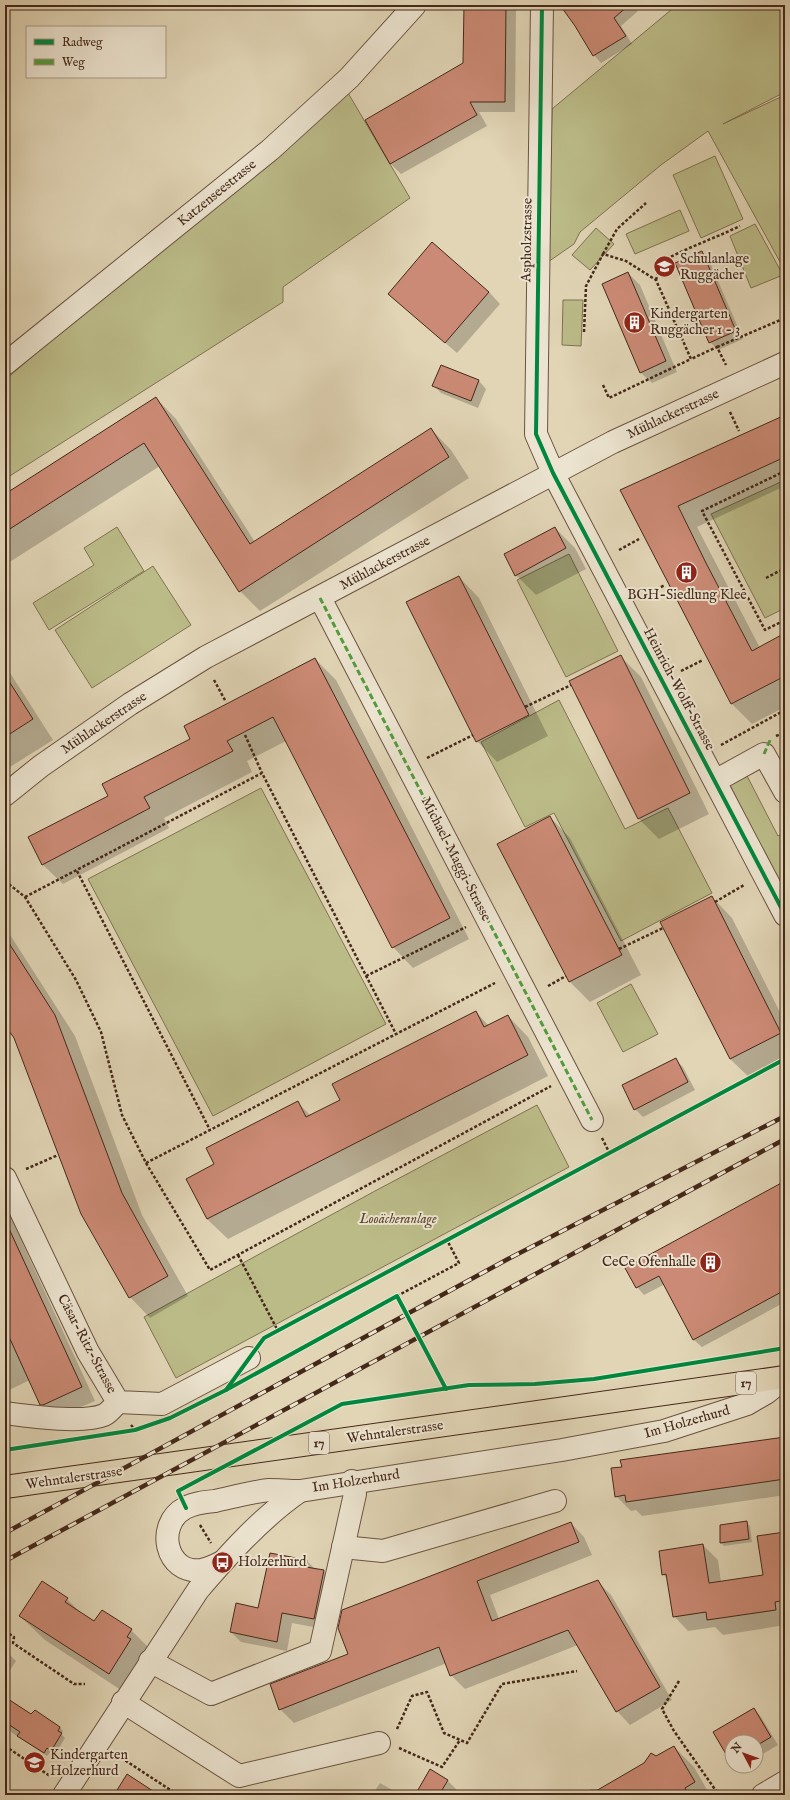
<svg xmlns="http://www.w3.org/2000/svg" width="790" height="1800" viewBox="0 0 790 1800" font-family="'IM FELL English',serif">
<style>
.green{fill:#bb8;stroke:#807250}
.shadow{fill:#0003}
.building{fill:#cb8a75;stroke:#442819}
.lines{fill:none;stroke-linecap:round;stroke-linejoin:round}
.minor-casing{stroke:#6b5340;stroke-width:24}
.major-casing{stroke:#442819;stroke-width:24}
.path{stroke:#442819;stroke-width:2.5;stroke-dasharray:3 2;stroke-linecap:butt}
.minor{stroke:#ece4d0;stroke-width:22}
.major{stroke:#e1d5b6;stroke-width:22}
.rail-casing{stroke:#442819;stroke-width:4.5}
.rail{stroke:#ece4d0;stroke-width:3;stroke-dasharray:9;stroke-linecap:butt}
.quiet{stroke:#549c3e;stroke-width:3;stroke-dasharray:6 3;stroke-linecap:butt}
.cycleway-casing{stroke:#ece4d0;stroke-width:6}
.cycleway{stroke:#00873e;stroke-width:4}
.labels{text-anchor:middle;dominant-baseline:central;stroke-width:4;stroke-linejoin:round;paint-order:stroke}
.shield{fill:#ece4d0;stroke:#766050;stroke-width:1}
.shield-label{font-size:13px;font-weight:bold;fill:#442819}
.street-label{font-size:14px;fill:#442819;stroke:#ece4d0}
.poi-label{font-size:14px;fill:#442819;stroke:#ece4d0;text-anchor:start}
.park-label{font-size:14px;font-style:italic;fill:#5c452f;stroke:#ece4d0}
</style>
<rect width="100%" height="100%" fill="#e1d5b6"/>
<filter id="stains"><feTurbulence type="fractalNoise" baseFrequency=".005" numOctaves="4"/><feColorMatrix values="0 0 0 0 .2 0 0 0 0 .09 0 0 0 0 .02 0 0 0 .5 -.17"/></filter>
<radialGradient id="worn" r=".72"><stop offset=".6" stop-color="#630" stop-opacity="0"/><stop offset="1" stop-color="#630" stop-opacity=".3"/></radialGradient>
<g class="green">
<polygon points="677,5 785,5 785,92 723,124 785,95 785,271 708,131 661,165 580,232 574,244 548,262 552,109"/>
<polygon points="348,93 410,198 283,287 283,302 5,479 5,380 90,307"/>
<polygon points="715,156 743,219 701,238 673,175"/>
<polygon points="680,210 689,231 635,254 626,234"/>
<polygon points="755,224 783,275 751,288 730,236"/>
<polygon points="596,228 614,244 590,270 572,255"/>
<polygon points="563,300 583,300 581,346 562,345"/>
<polygon points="785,480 785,608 765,618 711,514"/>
<polygon points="117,527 144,571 49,630 33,603 94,565 84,548"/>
<polygon points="569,554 618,651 566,677 517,580"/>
<polygon points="153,566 191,625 92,688 55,630"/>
<polygon points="559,700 625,829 668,808 712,893 621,941 554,813 525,827 481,742"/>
<polygon points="745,772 778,836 785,833 785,896 728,781"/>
<polygon points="261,788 386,1024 213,1116 88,879"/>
<polygon points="631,984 658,1034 623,1052 597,1003"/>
<polygon points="537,1105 569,1167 176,1378 144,1317 375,1191"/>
</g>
<g class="shadow">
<polygon points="465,5 512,5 516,9 515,112 479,112 487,126 401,174 391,164 366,120 464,64"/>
<polygon points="561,5 633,5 638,11 621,26 632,44 601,63 594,55 576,25"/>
<polygon points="702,252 709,260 743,339 718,350 710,342"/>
<polygon points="628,273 640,285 677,372 652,383 640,372"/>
<polygon points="489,292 500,304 457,353 389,294"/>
<polygon points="441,366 479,381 486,389 478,408 441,393 433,385"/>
<polygon points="156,398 176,419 255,542 431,429 451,450 469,478 260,611 240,591 160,466 5,565 5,495"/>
<polygon points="785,416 785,486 697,527 760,648 785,635 785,707 752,724 732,704 621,491"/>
<polygon points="555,528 575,548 586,569 536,595 516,575"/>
<polygon points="459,577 479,598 548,736 497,762 477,741"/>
<polygon points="621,657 641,677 709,814 659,839 638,818"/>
<polygon points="315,659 336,680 469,939 413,968 393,947 286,741 247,761 252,772 164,818 169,828 63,884 42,864 110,796"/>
<polygon points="5,665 53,740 5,770"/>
<polygon points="550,817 570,838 641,975 590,1002 570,982 499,844"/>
<polygon points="712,897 732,918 785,1022 785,1062 751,1079 730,1059"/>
<polygon points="5,927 75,1036 142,1215 188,1296 150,1318 130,1297 14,1038 5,1023"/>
<polygon points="476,1012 489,1026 508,1016 528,1037 548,1076 228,1239 207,1219 215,1165 298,1103 311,1116 342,1101"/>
<polygon points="675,1059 683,1067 695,1090 643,1117 635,1109"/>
<polygon points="785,1182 785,1302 702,1347 694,1340 665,1284 644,1295 637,1287"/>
<polygon points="5,1205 95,1401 55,1418 41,1404 30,1380 5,1392 5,1338 10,1336 5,1325"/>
<polygon points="785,1438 785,1495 642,1516 636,1510 631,1511 616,1496"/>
<polygon points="746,1522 750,1526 752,1542 724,1546 721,1543"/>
<polygon points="571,1523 584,1537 592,1555 490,1595 499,1619 597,1581 611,1595 672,1700 630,1725 617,1711 578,1645 465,1689 451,1675 447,1663 294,1723 280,1709 349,1654"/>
<polygon points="785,1533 785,1625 723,1635 715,1627 688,1631 674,1616 668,1579 663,1574 703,1545 718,1560 721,1582 764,1576"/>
<polygon points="307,1561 315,1569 324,1571 334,1581 324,1629 292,1623 287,1651 241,1642 231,1632 258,1609"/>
<polygon points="67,1599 84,1616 94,1623 102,1611 131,1630 156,1655 133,1698 45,1640 20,1616"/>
<polygon points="5,1650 16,1661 5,1678"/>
<polygon points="5,1705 60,1727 63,1731 61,1734 65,1738 55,1754 51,1751 47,1756 5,1728"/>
<polygon points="754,1709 761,1717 778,1745 756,1758 756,1742 732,1742 732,1762 714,1732"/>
<polygon points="674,1747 694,1767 710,1795 591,1795 590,1789 602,1789"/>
<polygon points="447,1780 462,1795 416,1795"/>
<polygon points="380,1783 401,1795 372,1795"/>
</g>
<g class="building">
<polygon points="464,5 506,5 505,102 470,102 477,115 390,164 365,120 463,63"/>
<polygon points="560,5 629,5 614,18 626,36 593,56 575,26"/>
<polygon points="432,242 489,292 445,343 388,294"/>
<polygon points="702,251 736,331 709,343 675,263"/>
<polygon points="628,272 666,361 640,373 602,284"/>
<polygon points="441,365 479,380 471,401 432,386"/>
<polygon points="156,397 250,544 431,428 449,457 239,592 144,443 5,532 5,494"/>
<polygon points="785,415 785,457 678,506 706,563 752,651 785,633 785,676 731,704 620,490"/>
<polygon points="555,527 566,548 515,576 504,554"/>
<polygon points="459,576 529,715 476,742 406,602"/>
<polygon points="621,655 690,793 638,819 569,681"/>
<polygon points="315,658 450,918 392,948 273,717 227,741 233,751 144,797 150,808 42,865 28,837 108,796 102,784 190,739 184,726"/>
<polygon points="5,675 33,719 5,737"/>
<polygon points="550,816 622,955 569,982 497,844"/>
<polygon points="712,896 781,1033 730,1059 660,922"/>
<polygon points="5,937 55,1015 122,1193 168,1276 129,1298 81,1214 14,1038 5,1025"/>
<polygon points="476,1011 484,1027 508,1015 528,1055 207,1219 186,1179 214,1164 206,1148 298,1101 306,1117 340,1100 332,1084"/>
<polygon points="676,1058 688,1082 634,1110 622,1085"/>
<polygon points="785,1181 785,1290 693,1340 659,1276 636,1288 625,1268"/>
<polygon points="5,1220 82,1387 43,1405 40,1405 5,1328"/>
<polygon points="785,1437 785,1479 626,1502 625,1495 615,1497 611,1468 622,1467 620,1460"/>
<polygon points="747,1521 749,1539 720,1543 720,1525"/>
<polygon points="571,1522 579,1542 477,1581 492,1621 598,1580 660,1687 616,1712 568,1630 450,1676 439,1647 279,1710 270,1684 348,1654 338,1628 342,1610"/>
<polygon points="785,1532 785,1600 775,1602 776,1610 707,1620 706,1612 673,1617 666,1574 662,1575 659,1551 703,1544 709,1583 763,1575 757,1536"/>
<polygon points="270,1553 307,1560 306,1567 324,1570 314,1619 282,1613 277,1642 230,1632 236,1603 258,1608"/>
<polygon points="42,1581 68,1598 65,1602 94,1621 102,1610 132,1629 127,1637 131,1639 109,1674 19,1616"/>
<polygon points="5,1697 31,1714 35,1710 60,1727 58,1731 62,1733 51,1751 47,1748 44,1753 17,1736 20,1732 5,1722"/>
<polygon points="754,1708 771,1737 756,1746 756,1742 732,1742 732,1760 730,1761 713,1732"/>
<polygon points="674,1746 695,1782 685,1788 689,1795 589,1795 644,1763 651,1753 656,1756"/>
<polygon points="430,1769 448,1780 439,1795 415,1795"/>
<polygon points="127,1774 159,1795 114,1795"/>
</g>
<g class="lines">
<defs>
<g id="minor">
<polyline points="542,5 536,434 553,473 785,915"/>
<polyline points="5,364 270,150 349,78 415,5"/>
<polyline points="320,598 592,1120"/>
<polyline points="715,781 764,754 785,792"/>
<polyline points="5,795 41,766 130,704 206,657 613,442 785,363"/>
<polyline points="5,1178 88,1352 118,1402 162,1404 249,1358"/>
<path d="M 5,1413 C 28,1416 83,1424 104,1415 C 109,1413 114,1406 118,1402"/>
<polyline points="343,1547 383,1551 555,1501"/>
<path d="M 222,1562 C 216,1565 210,1568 202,1570 C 165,1575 155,1524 185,1508 C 194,1503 205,1502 215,1501 C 233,1497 251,1492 269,1490 C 279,1490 289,1491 300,1491"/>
<polyline points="150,1661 211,1694 320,1651 355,1494 352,1481"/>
<polyline points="123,1702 239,1776 379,1743"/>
<path d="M 64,1795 L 198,1590 C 229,1554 261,1518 300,1491 L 562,1450 L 664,1431 L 747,1404 L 766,1393 L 785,1378"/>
<polyline points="763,1795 785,1782"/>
</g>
<polyline id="major" points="5,1487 785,1377"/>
</defs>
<use href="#minor" class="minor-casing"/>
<use href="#major" class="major-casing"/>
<g class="path">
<polyline points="603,254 617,229 646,203"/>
<path d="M 656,280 L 661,262 C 686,248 713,239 740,226"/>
<polyline points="584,332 586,286 603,254 626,261 656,280 691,359 717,347 726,365"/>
<polyline points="717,347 785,318"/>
<polyline points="603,385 609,398 691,359"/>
<polyline points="782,388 785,395"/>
<polyline points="730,412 739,431"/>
<polyline points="785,471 702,511 765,630 785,620"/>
<polyline points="619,550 639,539"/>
<polyline points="766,578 785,568"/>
<polyline points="643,596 665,585"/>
<polyline points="681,671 703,660"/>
<polyline points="214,680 226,702"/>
<polyline points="525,707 571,685"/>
<polyline points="245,735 262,773"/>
<polyline points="776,736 785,732"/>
<polyline points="721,745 785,710"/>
<polyline points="427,758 473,735"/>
<polyline points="77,871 210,1130"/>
<polyline points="5,881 25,897 76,980 101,1032 122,1115 146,1163 210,1270 551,1086"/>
<polyline points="25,897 262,773 396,1034"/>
<polyline points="715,902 744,885"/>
<polyline points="619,949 663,928"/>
<polyline points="366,976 466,927"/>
<polyline points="548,986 566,976"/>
<polyline points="602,1138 609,1152"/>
<polyline points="146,1163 495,983"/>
<polyline points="26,1169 58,1155"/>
<polyline points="238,1255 278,1331"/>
<polyline points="397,1296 459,1263 447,1240"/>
<polyline points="131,1425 135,1430"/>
<polyline points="200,1525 211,1543"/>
<polyline points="5,1631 14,1637 13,1643 74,1684 85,1684"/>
<polyline points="679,1681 662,1709 674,1731 719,1795"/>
<polyline points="397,1729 412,1696 427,1692 444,1733 467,1743 502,1684 577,1671"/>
<polyline points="5,1746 50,1776"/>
<polyline points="399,1748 442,1767 460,1740"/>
<polyline points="117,1755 178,1795"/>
</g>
<use href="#minor" class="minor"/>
<use href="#major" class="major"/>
<defs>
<g id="rail">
<polyline points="5,1533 508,1259 785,1116"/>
<polyline points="5,1561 785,1139"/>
</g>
</defs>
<use href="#rail" class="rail-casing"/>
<use href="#rail" class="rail"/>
<g class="quiet">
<polyline points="320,598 592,1120"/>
<polyline points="764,754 771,738"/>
</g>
<defs>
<g id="cycleway">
<polyline points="542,5 536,434 553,473 785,915"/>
<polyline points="226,1390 264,1338 785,1059"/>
<polyline points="5,1450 135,1430 170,1418 226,1390 397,1296 446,1389"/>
<polyline points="186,1508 178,1491 342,1404 469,1385 535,1384 594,1379 785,1348"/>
</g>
</defs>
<use href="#cycleway" class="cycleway-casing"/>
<use href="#cycleway" class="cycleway"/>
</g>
<defs>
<symbol id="school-disc" viewBox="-11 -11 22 22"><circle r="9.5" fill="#8f2418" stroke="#ece4d0"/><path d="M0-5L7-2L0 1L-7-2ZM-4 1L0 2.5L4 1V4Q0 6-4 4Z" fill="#fff"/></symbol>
<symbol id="building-disc" viewBox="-11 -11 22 22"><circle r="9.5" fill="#8f2418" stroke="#ece4d0"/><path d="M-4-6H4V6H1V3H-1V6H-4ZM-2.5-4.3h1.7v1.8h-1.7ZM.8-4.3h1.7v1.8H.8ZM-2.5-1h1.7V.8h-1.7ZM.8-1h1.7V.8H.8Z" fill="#fff"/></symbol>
<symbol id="bus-disc" viewBox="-11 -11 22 22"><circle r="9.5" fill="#8f2418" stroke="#ece4d0"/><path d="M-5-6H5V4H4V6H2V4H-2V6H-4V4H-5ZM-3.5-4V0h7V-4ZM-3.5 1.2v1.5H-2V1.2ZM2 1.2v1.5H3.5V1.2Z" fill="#fff"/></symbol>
</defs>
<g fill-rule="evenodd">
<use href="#school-disc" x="652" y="254" width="25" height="25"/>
<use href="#building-disc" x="622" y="310" width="25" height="25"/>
<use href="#building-disc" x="674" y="560" width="25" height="25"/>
<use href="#building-disc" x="698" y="1250" width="25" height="25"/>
<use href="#bus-disc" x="210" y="1550" width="25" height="25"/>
<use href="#school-disc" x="22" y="1750" width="25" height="25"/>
</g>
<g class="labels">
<g class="shield">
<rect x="736" y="1372" width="20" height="22" rx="3"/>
<rect x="309" y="1432" width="20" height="22" rx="3"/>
</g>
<g class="shield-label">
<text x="746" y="1383">17</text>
<text x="319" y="1443">17</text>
</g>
<g class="street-label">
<text transform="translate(217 193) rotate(-39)">Katzenseestrasse</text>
<text transform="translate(527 240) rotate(-89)">Aspholzstrasse</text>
<text transform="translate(673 414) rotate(-25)">Mühlackerstrasse</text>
<text transform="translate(385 563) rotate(-28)">Mühlackerstrasse</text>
<text transform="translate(679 689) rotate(62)">Heinrich-Wolff-Strasse</text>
<text transform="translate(104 723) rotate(-34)">Mühlackerstrasse</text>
<text transform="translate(456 859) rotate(63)">Michael-Maggi-Strasse</text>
<text transform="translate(87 1344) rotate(62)">Cäsar-Ritz-Strasse</text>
<text transform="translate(687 1422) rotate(-16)">Im Holzerhurd</text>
<text transform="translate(395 1432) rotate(-8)">Wehntalerstrasse</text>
<text transform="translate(74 1478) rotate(-8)">Wehntalerstrasse</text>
<text transform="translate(356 1481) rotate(-9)">Im Holzerhurd</text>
</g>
<g class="poi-label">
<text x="680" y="259">Schulanlage<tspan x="680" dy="16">Ruggächer</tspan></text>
<text x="650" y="314">Kindergarten<tspan x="650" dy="16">Ruggächer 1 - 3</tspan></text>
<text x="687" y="595" text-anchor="middle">BGH-Siedlung Klee</text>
<text x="696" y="1262" text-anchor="end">CeCe Ofenhalle</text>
<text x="238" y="1562">Holzerhurd</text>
<text x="50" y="1755">Kindergarten<tspan x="50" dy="16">Holzerhurd</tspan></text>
</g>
<g class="park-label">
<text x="398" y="1219">Looächeranlage</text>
</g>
</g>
<rect width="790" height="1800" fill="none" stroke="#e1d5b6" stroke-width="20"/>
<rect x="6" y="6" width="778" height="1788" fill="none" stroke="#442819" stroke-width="2"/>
<rect x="10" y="10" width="770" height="1780" fill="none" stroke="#442819"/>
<rect x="26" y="26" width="140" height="52" fill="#ece4d0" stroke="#a99987"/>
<rect x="34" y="39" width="20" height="6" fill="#00873e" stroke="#a99987"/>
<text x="62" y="46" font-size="12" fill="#442819">Radweg</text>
<rect x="34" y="59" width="20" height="6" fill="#549c3e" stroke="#a99987"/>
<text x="62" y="66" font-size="12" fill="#442819">Weg</text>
<g transform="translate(744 1754) rotate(311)"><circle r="19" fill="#ece4d0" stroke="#a99987"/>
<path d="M0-3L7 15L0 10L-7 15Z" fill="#8f2418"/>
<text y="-6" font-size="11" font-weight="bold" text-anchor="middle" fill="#442819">N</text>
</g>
<rect width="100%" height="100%" filter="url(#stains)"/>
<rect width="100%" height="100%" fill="url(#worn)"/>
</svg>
